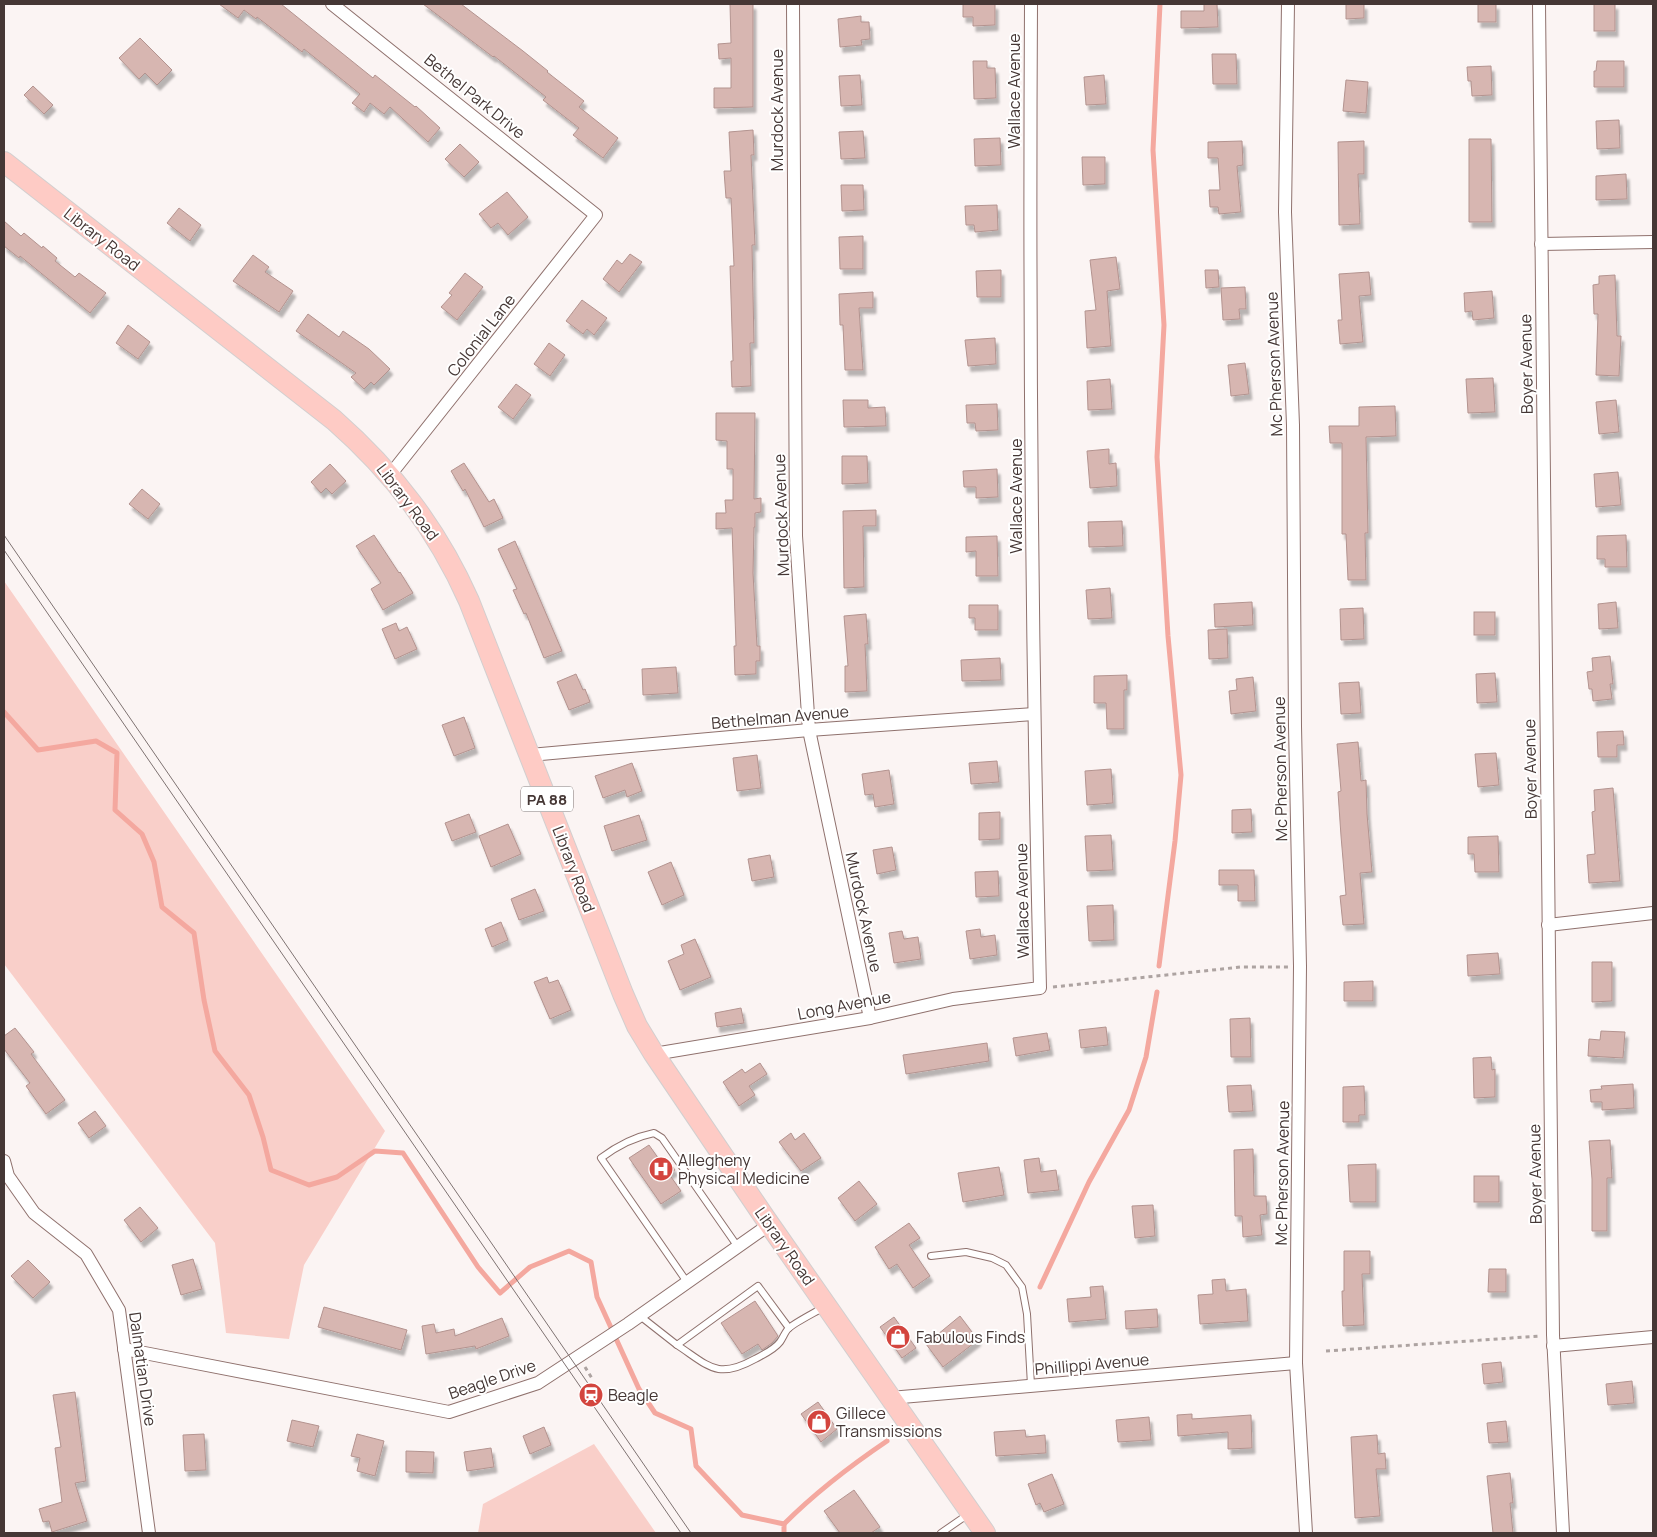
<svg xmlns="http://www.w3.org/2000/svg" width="1657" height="1537" viewBox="0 0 1657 1537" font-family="Manrope,sans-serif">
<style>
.green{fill:#f9cfc9}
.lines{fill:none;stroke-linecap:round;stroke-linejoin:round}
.stream{stroke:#f4a89f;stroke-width:5}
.building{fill:#d7b6b1;stroke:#b3938f;filter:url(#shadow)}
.service-casing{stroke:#8f716d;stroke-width:8}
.minor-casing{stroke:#8f716d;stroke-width:14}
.primary-casing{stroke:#d2cfcf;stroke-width:22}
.path{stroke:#ada3a1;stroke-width:3;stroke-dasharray:4 4;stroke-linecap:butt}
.service{stroke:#fff;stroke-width:6}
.minor{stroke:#fff;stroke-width:12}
.primary{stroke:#fecbc5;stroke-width:20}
.tram{stroke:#7f7372;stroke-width:1}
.labels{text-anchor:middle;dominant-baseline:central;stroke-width:4;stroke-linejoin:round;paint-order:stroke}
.shield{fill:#fff;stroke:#7d7372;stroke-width:1}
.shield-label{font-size:15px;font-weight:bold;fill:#453735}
.street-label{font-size:16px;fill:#453735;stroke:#fff}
.poi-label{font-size:16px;fill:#453735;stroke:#fff;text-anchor:start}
</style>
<defs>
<filter id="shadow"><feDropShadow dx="3" dy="5.5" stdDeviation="1" flood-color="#0004"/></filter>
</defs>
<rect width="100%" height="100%" fill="#fbf4f3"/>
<g class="green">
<polygon points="4,581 385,1131 304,1265 289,1339 226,1333 215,1243 4,964"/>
<polygon points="594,1444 656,1533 478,1533 483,1504"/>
</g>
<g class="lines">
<g class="stream">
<polyline points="4,712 38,750 96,741 117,753 115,810 142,834 154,862 162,907 194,933 204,1000 215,1051 249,1095 263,1137 271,1170 309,1185 337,1177 375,1151 403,1153 478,1267 500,1293 530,1267 569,1251 591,1262 597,1297 639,1389 655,1413 691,1429 696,1466 742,1515 784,1524 784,1533"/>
<polyline points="1159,966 1175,841 1181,775 1168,636 1157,457 1164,325 1153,150 1160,4"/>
<polyline points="1040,1287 1089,1182 1129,1110 1146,1057 1157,992"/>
<path d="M 784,1524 C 816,1492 850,1466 887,1441"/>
</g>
</g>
<g class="building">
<polygon points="219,4 281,4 373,78 375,75 415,107 416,106 440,128 428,142 390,107 384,114 370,103 364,112 352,103 360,94 304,49 302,52 257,17 256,19 244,10 238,18"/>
<polygon points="423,4 461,4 523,51 548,71 547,72 584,101 579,107 618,138 603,158 573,135 579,128 543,100 546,97 494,56 493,57"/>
<polygon points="730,4 753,4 753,107 714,108 714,88 731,88 731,58 719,59 718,44 731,43"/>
<polygon points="963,4 995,4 995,25 973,26 973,17 963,17"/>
<polygon points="1204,4 1217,4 1218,27 1181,28 1181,11 1204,11"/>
<polygon points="1346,4 1364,4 1364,18 1346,19"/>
<rect x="1478" y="4" width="18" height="18"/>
<rect x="1594" y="4" width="21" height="27"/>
<polygon points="861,16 861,22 869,22 870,39 861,40 862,45 840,47 838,19"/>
<polygon points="140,38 172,70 157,85 145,73 139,79 119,58"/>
<polygon points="1212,54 1236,54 1237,84 1213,84"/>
<polygon points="973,61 987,61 987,68 995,68 996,98 974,99"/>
<polygon points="1597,61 1624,61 1624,87 1594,87 1594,71 1596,71"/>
<polygon points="1491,66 1492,95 1472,96 1471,81 1468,81 1467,67"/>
<polygon points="860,75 862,105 841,106 839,76"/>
<polygon points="1104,75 1106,104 1086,105 1084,77"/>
<polygon points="1346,80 1368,82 1366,113 1343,111"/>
<polygon points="33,86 53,105 44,114 24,95"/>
<polygon points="1619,120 1620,148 1597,149 1596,121"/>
<polygon points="753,130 754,155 751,155 755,245 752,245 754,343 750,343 751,386 732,387 731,361 733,361 730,266 734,266 731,198 726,198 724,171 731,171 729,132"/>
<polygon points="863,131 865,158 841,159 839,132"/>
<polygon points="1000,138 1001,165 975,166 974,139"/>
<polygon points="1469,139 1491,139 1492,222 1469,222"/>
<polygon points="1242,141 1243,165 1237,166 1241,212 1219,214 1218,207 1210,207 1209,190 1220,190 1218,158 1208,158 1208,142"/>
<polygon points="1364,141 1364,174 1358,174 1360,224 1339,225 1338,142"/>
<polygon points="460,144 479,162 464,177 445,159"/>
<polygon points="1082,157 1105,157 1105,184 1083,185"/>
<polygon points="1626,174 1627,199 1596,200 1596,176"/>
<polygon points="841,185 863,185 864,210 842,211"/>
<polygon points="507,192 528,217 508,235 498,223 491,228 479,214"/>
<polygon points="997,205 998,230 975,232 974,225 966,225 965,206"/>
<polygon points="179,208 201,225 190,241 167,223"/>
<polygon points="4,221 21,236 24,233 42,248 43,246 57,258 55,261 75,277 79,273 106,293 90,313 20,256 19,258 4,246"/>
<polygon points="863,236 863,269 840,269 839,237"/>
<polygon points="630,254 642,262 619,292 603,279 617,260 622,264"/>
<polygon points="253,255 269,267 265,272 293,291 279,312 233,281"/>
<polygon points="1116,257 1120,289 1107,291 1111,346 1087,348 1085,311 1096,310 1090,260"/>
<polygon points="1001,270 1001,297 977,297 976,271"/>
<polygon points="1205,270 1218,270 1219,287 1206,288"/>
<polygon points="1369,272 1371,295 1359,296 1363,342 1340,344 1338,320 1342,320 1339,274"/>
<polygon points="465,273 483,287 457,320 441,307 452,295 449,293"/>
<polygon points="1615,275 1617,336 1621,336 1619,376 1596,375 1598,314 1594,314 1593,285 1599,284 1599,276"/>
<polygon points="1245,287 1246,309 1239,309 1240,319 1223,320 1221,288"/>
<polygon points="1492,291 1494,318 1473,320 1472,311 1465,312 1464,293"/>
<polygon points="873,292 873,308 859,308 863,370 845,370 843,325 840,325 839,294"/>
<polygon points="582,300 607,318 594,335 587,329 583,334 566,321"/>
<polygon points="308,314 339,337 343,331 369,349 390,369 374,385 371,382 364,389 351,377 356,373 296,331"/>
<polygon points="128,325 150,342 138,359 116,343"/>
<polygon points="995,338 996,364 968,366 965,340"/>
<polygon points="549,343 565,355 550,376 534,364"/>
<polygon points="1245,363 1249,394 1231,396 1228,365"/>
<polygon points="1493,378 1495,412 1468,413 1466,379"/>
<polygon points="1110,379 1112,409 1088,410 1087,381"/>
<polygon points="516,384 531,395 513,419 498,407"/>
<polygon points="843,400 868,400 868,408 885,407 886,426 844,427"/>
<polygon points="1616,400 1619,432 1599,434 1596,402"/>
<polygon points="997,404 998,430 976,431 975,423 967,423 966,405"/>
<polygon points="1395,406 1396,436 1366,437 1368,533 1365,533 1366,580 1348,580 1346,534 1342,534 1342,443 1330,443 1329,426 1359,426 1359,407"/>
<polygon points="716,413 755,413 754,499 761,498 761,512 755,513 755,527 754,527 753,573 757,646 760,646 760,661 756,661 756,674 735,675 734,646 736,646 732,528 716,529 716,513 726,513 725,500 733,500 733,469 727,469 727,441 716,440"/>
<polygon points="1109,449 1109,464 1116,463 1117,486 1090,488 1087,451"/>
<polygon points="842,456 867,456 868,483 842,484"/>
<polygon points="464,463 489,502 494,499 503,518 484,527 465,489 463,491 451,471"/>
<polygon points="330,464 346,481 332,494 326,488 321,493 311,482"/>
<polygon points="997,469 998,497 976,498 976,487 964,487 963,471"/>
<polygon points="1618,472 1621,505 1596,507 1594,474"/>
<polygon points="142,489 160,504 148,519 129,504"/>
<polygon points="876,510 876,526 863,526 864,587 844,588 843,511"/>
<polygon points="1122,521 1123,546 1089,547 1088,522"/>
<polygon points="374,535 399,573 400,572 413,593 383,610 371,589 381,583 356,546"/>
<polygon points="1626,535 1627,567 1605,567 1605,559 1597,559 1597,536"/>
<polygon points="997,536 998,576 976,576 976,551 966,552 966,537"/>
<polygon points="515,541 562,651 544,658 526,613 524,614 513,590 517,589 498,549"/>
<polygon points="1110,588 1112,618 1088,619 1086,590"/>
<polygon points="1252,602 1253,625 1215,627 1214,604"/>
<polygon points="1616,602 1618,628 1599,629 1598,604"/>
<polygon points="969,605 998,605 998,630 975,630 975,618 969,618"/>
<polygon points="1363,608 1364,639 1341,640 1340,609"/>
<rect x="1474" y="612" width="21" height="23"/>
<polygon points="866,614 868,644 865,644 867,691 845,692 845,666 848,666 844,616"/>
<polygon points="396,623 399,631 407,627 417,649 395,659 382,629"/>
<polygon points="1227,629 1228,658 1209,659 1208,630"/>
<polygon points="1610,656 1613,684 1610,684 1612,699 1593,701 1592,689 1589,689 1587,672 1593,671 1592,658"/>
<polygon points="1000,658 1001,680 962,681 961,660"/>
<polygon points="676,667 678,693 643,695 642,669"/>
<polygon points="1495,673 1497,702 1477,703 1476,674"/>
<polygon points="576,674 583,690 585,689 590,702 569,710 557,682"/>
<polygon points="1127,675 1127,690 1124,690 1124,729 1107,729 1106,703 1094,703 1094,676"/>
<polygon points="1253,677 1256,711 1231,714 1229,691 1237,690 1236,679"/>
<polygon points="1359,682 1361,713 1341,714 1339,683"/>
<polygon points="464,717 475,748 454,756 442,725"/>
<polygon points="1623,731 1624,745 1617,745 1617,757 1598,757 1597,732"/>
<polygon points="1358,742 1361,781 1366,780 1367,814 1372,872 1360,873 1364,924 1343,925 1340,896 1346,895 1341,836 1338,792 1341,791 1337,744"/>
<polygon points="1496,753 1499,785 1478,787 1475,754"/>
<polygon points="757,755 761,788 737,791 733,758"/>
<polygon points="997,761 999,782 971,784 969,763"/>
<polygon points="632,763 642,791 627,797 625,790 603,798 595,776"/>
<polygon points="1111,769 1113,803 1087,805 1085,771"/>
<polygon points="889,770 894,804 875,807 873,794 865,795 862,774"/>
<polygon points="1613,788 1620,881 1589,883 1587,855 1595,854 1592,812 1595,811 1594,790"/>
<polygon points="1251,809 1252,832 1232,833 1232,810"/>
<polygon points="1000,812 1000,839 979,840 979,813"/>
<polygon points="469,814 476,832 452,841 445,823"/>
<polygon points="639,815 647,840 612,851 604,826"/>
<polygon points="508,824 521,854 491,867 479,836"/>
<polygon points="1111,835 1113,870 1087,871 1085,836"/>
<polygon points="1498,836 1499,872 1475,872 1474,854 1468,854 1468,837"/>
<polygon points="892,847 896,870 877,874 873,850"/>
<polygon points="770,855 774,877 752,881 748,859"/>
<polygon points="671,862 684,895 662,905 648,872"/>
<polygon points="1219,870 1254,870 1255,901 1238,901 1238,885 1219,885"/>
<polygon points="998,871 999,896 976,897 975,872"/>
<polygon points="535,889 544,911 519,920 511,899"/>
<polygon points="1113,905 1114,940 1089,941 1087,906"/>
<polygon points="501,922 508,940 492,947 485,929"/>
<polygon points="980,929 981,937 995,935 997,955 970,959 966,931"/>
<polygon points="902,931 904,939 918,937 921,959 894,963 889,933"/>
<polygon points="695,939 711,977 680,990 668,961 684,954 681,945"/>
<polygon points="1498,953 1500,974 1468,976 1467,955"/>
<polygon points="1592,962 1612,962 1612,1001 1592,1002"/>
<polygon points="547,977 549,983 558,980 571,1010 550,1019 534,982"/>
<polygon points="1373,981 1373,1001 1344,1001 1344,982"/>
<polygon points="741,1008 744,1023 717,1027 715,1013"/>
<polygon points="1250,1018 1251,1057 1231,1057 1230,1019"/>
<polygon points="1106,1027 1108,1045 1081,1048 1079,1030"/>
<polygon points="15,1028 34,1052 31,1054 65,1100 46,1114 26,1086 30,1083 4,1049 4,1036"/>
<polygon points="1601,1031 1625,1032 1623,1058 1588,1056 1589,1039 1600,1040"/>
<polygon points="1047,1033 1050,1050 1016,1056 1013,1038"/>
<polygon points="987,1043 989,1061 906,1074 903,1055"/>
<polygon points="1491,1057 1492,1070 1495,1069 1495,1097 1474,1098 1473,1058"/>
<polygon points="760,1063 767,1074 749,1086 755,1095 739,1106 723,1082 742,1069 745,1073"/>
<polygon points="1633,1084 1634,1108 1602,1110 1602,1102 1591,1102 1590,1090 1602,1089 1601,1086"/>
<polygon points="1251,1085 1253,1111 1229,1112 1227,1086"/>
<polygon points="1364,1086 1365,1115 1359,1115 1359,1122 1343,1122 1343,1087"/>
<polygon points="95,1111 106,1126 89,1138 78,1123"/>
<polygon points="791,1133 795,1140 804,1133 821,1158 801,1171 779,1142"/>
<polygon points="1610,1140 1612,1178 1607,1178 1607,1231 1592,1231 1592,1179 1589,1141"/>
<polygon points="649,1145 661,1162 666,1158 675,1170 669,1174 681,1191 661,1204 629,1158"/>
<polygon points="1253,1149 1254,1196 1266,1196 1267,1214 1260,1215 1262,1235 1243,1237 1242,1216 1235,1216 1234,1150"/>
<polygon points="1039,1158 1041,1172 1056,1170 1059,1190 1028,1193 1024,1160"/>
<polygon points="1376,1164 1376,1202 1350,1202 1348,1165"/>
<polygon points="999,1167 1004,1195 963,1202 958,1173"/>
<rect x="1474" y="1176" width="25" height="26"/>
<polygon points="859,1181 877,1204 855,1221 838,1198"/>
<polygon points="1153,1205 1155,1236 1135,1238 1132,1206"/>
<polygon points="140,1207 158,1228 141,1242 124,1220"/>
<polygon points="909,1223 920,1238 909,1245 930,1276 913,1288 897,1264 889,1269 875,1247"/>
<polygon points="1344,1251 1370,1251 1370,1274 1362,1274 1364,1325 1343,1326 1342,1291 1344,1291"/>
<polygon points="193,1259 202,1289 181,1295 172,1265"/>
<polygon points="28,1260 50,1282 33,1298 11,1276"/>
<polygon points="1489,1269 1506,1269 1506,1292 1488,1292"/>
<polygon points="1225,1279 1226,1291 1246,1289 1248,1321 1200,1324 1198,1295 1213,1294 1212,1280"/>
<polygon points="1103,1286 1106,1319 1069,1322 1067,1299 1091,1297 1090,1287"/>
<polygon points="755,1301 778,1336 772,1343 762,1350 758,1344 742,1354 721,1323"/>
<polygon points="324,1307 407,1330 401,1350 318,1327"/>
<polygon points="1157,1309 1158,1327 1126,1329 1125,1311"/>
<polygon points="960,1316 978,1340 943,1367 926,1344"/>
<polygon points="894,1317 916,1348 902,1358 880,1327"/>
<polygon points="502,1318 509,1336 476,1349 475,1346 426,1354 422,1326 434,1324 436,1333 454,1329 455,1336"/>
<polygon points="1501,1362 1503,1382 1484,1384 1482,1364"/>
<polygon points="1632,1381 1634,1403 1608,1405 1606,1384"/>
<polygon points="75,1392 86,1481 75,1483 87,1521 52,1532 49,1521 43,1522 39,1509 62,1502 55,1448 61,1447 53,1395"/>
<polygon points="818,1402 837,1429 821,1442 801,1414"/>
<polygon points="1192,1414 1192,1419 1251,1415 1252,1448 1228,1449 1228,1432 1178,1436 1177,1415"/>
<polygon points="1149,1417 1151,1440 1118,1442 1116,1420"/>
<polygon points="292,1420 319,1426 313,1447 287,1441"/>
<polygon points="1506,1421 1508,1442 1489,1443 1487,1423"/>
<polygon points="544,1427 551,1445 530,1454 523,1436"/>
<polygon points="1025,1430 1026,1437 1045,1435 1046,1453 996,1456 994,1432"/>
<polygon points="204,1434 206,1470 185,1471 183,1435"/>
<polygon points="357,1434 384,1441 375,1476 357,1471 360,1458 351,1456"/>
<polygon points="1377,1435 1378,1454 1385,1453 1386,1469 1376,1469 1380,1516 1355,1518 1351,1437"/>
<polygon points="491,1448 494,1467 467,1471 464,1452"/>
<polygon points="406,1451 434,1452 433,1473 406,1472"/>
<polygon points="1510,1473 1513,1503 1510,1503 1513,1533 1493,1533 1487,1476"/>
<polygon points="1052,1474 1064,1504 1044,1512 1040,1503 1036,1505 1028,1484"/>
<polygon points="854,1490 880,1527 871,1533 840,1533 824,1511"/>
</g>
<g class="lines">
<defs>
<g id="service">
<polyline points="931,1256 966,1252 992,1258 1006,1265 1022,1287 1027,1314 1031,1385"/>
<path d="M 687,1282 L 601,1158 C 617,1146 634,1137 654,1133 L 662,1138 L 738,1247"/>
<polyline points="640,1316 677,1345 758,1286 789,1328"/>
<path d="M 677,1345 C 709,1366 717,1380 755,1359 C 764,1354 774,1350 780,1342 C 783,1338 785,1332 788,1329 C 792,1324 816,1312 824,1307"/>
<polyline points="941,1533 970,1513"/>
</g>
<g id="minor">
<polyline points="332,4 596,215 390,475"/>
<polyline points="793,4 796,536 809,730 870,1018"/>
<polyline points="1288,4 1285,212 1293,425 1295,726 1300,966 1296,1363 1306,1533"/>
<polyline points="1539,4 1553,1335 1563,1533"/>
<polyline points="1541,244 1653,242"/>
<polyline points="530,755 809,730 1034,714"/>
<polyline points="1548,925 1653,913"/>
<path d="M 654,1054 L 870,1018 L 953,999 L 1040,988 C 1032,660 1029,332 1031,4"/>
<polyline points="4,1161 8,1176 34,1213 86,1254 119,1310 149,1533"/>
<polyline points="1553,1346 1653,1337"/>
<polyline points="124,1349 449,1412 538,1383 628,1324 770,1224"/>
<polyline points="890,1398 1296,1363"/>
</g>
<path id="primary" d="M 4,162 L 334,420 C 393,472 437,529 469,601 L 623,994 L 637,1026 L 654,1054 L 765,1218 L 985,1533"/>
</defs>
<use href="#service" class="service-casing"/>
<use href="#minor" class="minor-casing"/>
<use href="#primary" class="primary-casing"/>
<g class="path">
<polyline points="1053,987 1241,967 1288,967"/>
<polyline points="1326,1351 1540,1336"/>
<polyline points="585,1367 593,1380"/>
</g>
<use href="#service" class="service"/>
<use href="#minor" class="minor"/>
<use href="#primary" class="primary"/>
<g class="tram">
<polyline points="4,535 691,1533"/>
<polyline points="4,550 681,1533"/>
</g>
</g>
<defs>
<symbol id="hospital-disc" viewBox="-11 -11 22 22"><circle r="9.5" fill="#d3453e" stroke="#fff"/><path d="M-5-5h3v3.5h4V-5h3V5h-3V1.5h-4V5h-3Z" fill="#fff"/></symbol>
<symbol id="shop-disc" viewBox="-11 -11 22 22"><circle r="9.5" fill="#d3453e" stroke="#fff"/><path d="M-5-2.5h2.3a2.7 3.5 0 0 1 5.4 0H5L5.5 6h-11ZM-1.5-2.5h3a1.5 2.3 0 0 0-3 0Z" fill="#fff"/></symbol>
<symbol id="station-disc" viewBox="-11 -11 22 22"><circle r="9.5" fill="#d3453e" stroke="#fff"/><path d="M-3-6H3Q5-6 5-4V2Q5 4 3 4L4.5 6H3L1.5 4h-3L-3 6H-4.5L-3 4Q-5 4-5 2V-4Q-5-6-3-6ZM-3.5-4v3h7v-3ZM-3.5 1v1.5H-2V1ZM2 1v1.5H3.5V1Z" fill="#fff"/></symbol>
</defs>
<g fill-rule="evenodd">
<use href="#hospital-disc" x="647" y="1155" width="28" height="28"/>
<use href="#shop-disc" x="884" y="1323" width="28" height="28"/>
<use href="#station-disc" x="577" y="1381" width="28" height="28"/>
<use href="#shop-disc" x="805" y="1408" width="28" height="28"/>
</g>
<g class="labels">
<rect class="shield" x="521" y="786.5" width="52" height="25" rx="4"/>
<g class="shield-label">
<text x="547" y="799">PA 88</text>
</g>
<g class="street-label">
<text transform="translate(1014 91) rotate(-90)">Wallace Avenue</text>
<text transform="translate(475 96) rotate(39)">Bethel Park Drive</text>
<text transform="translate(777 110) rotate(-90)">Murdock Avenue</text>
<text transform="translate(102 239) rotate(38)">Library Road</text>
<text transform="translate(481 335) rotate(-52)">Colonial Lane</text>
<text transform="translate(1274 364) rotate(-92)">Mc Pherson Avenue</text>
<text transform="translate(1526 364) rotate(-91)">Boyer Avenue</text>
<text transform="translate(1016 496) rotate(-90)">Wallace Avenue</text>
<text transform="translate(408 502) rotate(53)">Library Road</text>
<text transform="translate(781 515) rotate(-92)">Murdock Avenue</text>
<text transform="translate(780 717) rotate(-5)">Bethelman Avenue</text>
<text transform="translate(1280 769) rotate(-91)">Mc Pherson Avenue</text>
<text transform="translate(1530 769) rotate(-91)">Boyer Avenue</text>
<text transform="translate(574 869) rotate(69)">Library Road</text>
<text transform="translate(1022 901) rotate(-91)">Wallace Avenue</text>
<text transform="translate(864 912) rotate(78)">Murdock Avenue</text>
<text transform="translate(844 1005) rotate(-11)">Long Avenue</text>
<text transform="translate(1282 1173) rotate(-89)">Mc Pherson Avenue</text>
<text transform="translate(1535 1174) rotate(-91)">Boyer Avenue</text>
<text transform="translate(785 1246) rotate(55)">Library Road</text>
<text transform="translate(1092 1364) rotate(-5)">Phillippi Avenue</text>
<text transform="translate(143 1369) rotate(82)">Dalmatian Drive</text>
<text transform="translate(492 1379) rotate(-19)">Beagle Drive</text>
</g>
<g class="poi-label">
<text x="678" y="1160">Allegheny<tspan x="678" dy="18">Physical Medicine</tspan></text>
<text x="916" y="1337">Fabulous Finds</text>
<text x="608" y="1395">Beagle</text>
<text x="836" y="1413">Gillece<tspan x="836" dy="18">Transmissions</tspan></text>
</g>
</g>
<rect width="1657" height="1537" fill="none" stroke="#453735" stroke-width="10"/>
</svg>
